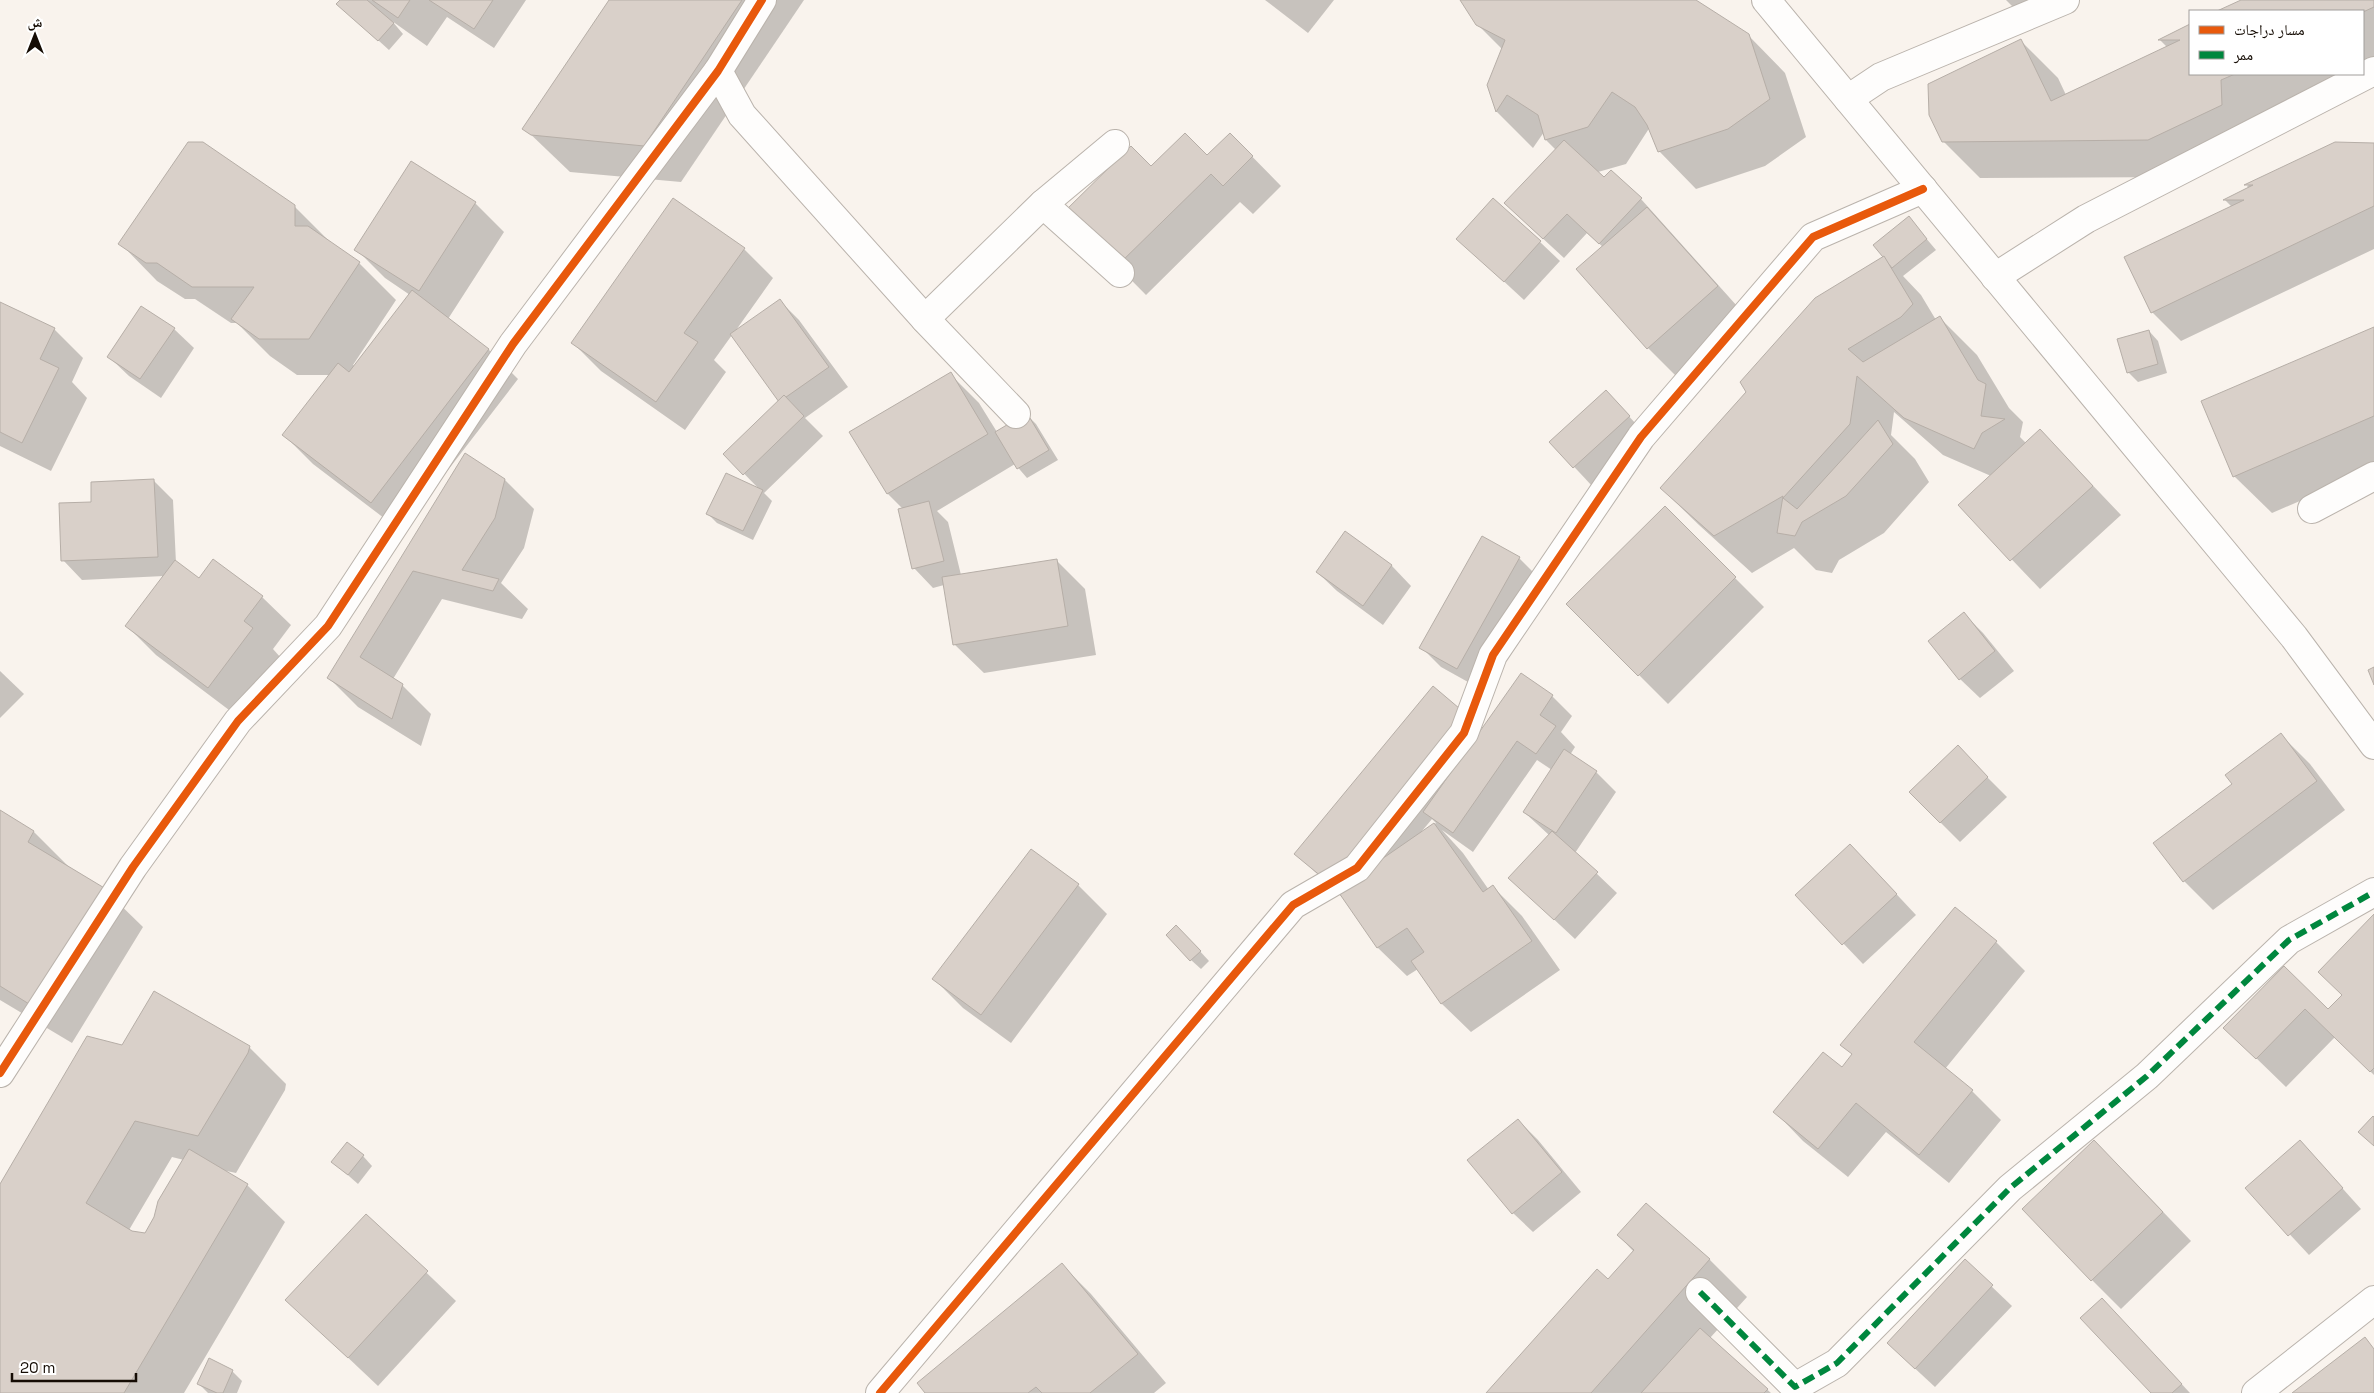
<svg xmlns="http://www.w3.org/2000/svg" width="2374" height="1393" viewBox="0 0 2374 1393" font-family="'Space Grotesk','Noto Naskh Arabic',sans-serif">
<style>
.shadow{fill:#0003;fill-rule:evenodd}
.building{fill:#d9d0c9;stroke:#b6aea7}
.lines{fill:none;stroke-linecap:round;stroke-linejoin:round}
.minor-casing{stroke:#bab3ac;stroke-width:30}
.secondary-casing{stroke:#bab3ac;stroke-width:30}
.minor{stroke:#fefdfc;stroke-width:28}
.secondary{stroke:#fefdfc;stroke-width:28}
.quiet{stroke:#00873e;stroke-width:6;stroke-dasharray:12 6;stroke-linecap:butt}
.cycleway-casing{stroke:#fff;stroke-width:11}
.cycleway{stroke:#e8590c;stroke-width:8}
</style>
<rect width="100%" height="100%" fill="#f9f3ed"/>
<g class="shadow">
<polygon points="341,0 526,0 494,48 447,17 427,46 392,21 403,34 389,50 348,13"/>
<polygon points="610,0 804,0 681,182 570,172 524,128"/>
<polygon points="1265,0 1334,0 1308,33"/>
<polygon points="1461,0 1694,0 1748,35 1785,73 1806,137 1765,166 1696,189 1659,151 1650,127 1626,164 1598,172 1604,179 1611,171 1641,199 1746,316 1677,377 1648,348 1603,247 1587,233 1564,258 1526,223 1556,150 1546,140 1544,132 1533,148 1497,112 1488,85 1503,50 1477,24"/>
<polygon points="2006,0 2065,0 2026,20"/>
<polygon points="2243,0 2374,0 2374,62 2363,67 2363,11 2220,11"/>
<polygon points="2190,26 2190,74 2349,74 2186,177 1980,178 1943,141 2021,41 2058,78 2066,95 2167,47 2160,40"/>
<polygon points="1230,134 1281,186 1253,214 1240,202 1146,295 1065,213 1151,168 1207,157"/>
<polygon points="2335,144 2374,144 2374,249 2181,341 2152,312 2232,207 2225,200 2249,189 2247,186"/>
<polygon points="411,162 475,203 504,232 448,319 489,350 518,379 401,531 313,464 284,435 330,375 297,375 270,356 237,323 231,323 195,299 185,299 157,281 120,243 294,206 332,244 359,263 396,300 353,365 355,366 410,295 385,278 356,249"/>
<polygon points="1909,218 1936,250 1903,276 1921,295 1936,320 1940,318 1977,355 2009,408 2023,422 2020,437 2026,443 2040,430 2121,515 2040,589 1960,505 1991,476 1943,455 1894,412 1891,435 1915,459 1929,482 1884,533 1839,560 1832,573 1816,570 1794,548 1752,573 1699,525 1661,488 1885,258"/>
<polygon points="1458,239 1540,242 1560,261 1524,300"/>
<polygon points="744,249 773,278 734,333 780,301 799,320 848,387 805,418 823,436 764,493 772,501 753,540 717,523 707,513 760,490 725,454 780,401 732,335 714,360 726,372 685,430 601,371 572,342"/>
<polygon points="0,303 54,329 83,358 72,382 87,398 51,471 0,446"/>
<polygon points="2374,328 2374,469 2272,513 2234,476"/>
<polygon points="174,329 194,348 161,398 129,376 109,357"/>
<polygon points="2149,331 2158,341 2167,373 2138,382 2128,372"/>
<polygon points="950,374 979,403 997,432 1027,415 1036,424 1058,460 1027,478 1015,464 937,511 948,522 961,575 1056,560 1085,589 1096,655 984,673 954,644 944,585 933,588 914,568 903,509 888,494 851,433"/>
<polygon points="1625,412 1648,437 1593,487 1551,442"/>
<polygon points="466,455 505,480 534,509 524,548 501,583 528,609 522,619 442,599 393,679 402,685 431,714 421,746 358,707 329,678"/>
<polygon points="154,481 173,500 176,563 199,580 262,597 291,625 273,649 281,658 237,716 156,655 127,626 164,576 82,580 63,560 93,503"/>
<polygon points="1665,508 1764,607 1668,704 1568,604"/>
<polygon points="1345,533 1392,566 1411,586 1383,625 1337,591 1317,572"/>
<polygon points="1519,558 1539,578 1477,687 1441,667 1421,647"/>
<polygon points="1964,614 1983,633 2014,671 1980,698 1960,679"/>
<polygon points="0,671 24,694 0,718"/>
<path d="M 1521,675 L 1552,696 L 1572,716 L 1561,732 L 1575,747 L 1570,755 L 1596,772 L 1616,792 L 1575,853 L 1617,893 L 1575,939 L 1530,897 L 1549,835 L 1524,812 L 1552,770 L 1537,760 L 1473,852 L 1442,830 L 1463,853 L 1489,890 L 1493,887 L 1522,916 L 1560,970 L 1471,1032 L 1442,1004 L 1418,969 L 1407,976 L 1378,948 L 1344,899 L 1296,854 L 1466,715 L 1482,731 ZM 1432,819 L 1436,823 L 1423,832 L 1422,831 Z"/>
<polygon points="2281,735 2310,764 2345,810 2213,910 2184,881 2234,784"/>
<polygon points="1977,767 2007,797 1960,842 1940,822"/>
<polygon points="0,811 34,832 71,869 105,890 143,927 72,1043 0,1000"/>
<polygon points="1031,850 1078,885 1107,914 1011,1043 963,1008 934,979"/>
<polygon points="1870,866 1916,915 1863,964 1797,895"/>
<polygon points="1955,908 1996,942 2025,971 1945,1069 1972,1091 2001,1120 1949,1183 1886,1132 1848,1177 1803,1141 1775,1112 1842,1068 1853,1055 1842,1045"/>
<polygon points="2374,916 2374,1075 2335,1037 2286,1087 2254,1056 2284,968 2328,1011 2343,995"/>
<polygon points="1186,936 1209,961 1201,969 1191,960"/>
<path d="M 123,1046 L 249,1047 L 286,1084 L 285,1090 L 236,1173 L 222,1170 L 247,1185 L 285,1222 L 184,1393 L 0,1393 L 0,1187 ZM 172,1157 L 184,1160 L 145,1235 L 129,1230 Z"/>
<polygon points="1518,1120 1538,1140 1581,1192 1533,1232 1513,1213"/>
<polygon points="2300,1141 2361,1209 2309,1255 2247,1188"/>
<polygon points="363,1156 372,1166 358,1184 333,1162"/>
<polygon points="2123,1170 2191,1241 2121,1309 2092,1280"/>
<polygon points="1646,1204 1710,1260 1747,1297 1710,1338 1771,1393 1487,1393 1608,1281 1634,1252 1618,1235"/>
<polygon points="366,1215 456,1301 378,1386 287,1300"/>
<polygon points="1965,1261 2012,1306 1935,1387 1908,1362"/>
<polygon points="1062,1265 1091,1294 1166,1383 1154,1393 927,1393"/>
<polygon points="2122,1320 2190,1393 2153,1393"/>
<polygon points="232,1371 242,1381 237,1393 208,1393 199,1384"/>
</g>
<g class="building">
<polygon points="340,0 367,0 394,23 378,41 336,4"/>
<polygon points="372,0 410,0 398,18"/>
<polygon points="429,0 493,0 474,29"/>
<polygon points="609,0 742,0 644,146 531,135 522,129"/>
<polygon points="1460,0 1696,0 1749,34 1770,99 1728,129 1658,152 1647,125 1635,107 1612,92 1588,127 1545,140 1538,115 1507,95 1496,112 1487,85 1505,40 1476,25"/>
<polygon points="2241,0 2374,0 2374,7 2363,12 2217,11"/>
<polygon points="2190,24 2190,74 2235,74 2221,80 2222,105 2148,140 1942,142 1929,115 1928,84 2021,39 2051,101 2180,40 2158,40"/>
<polygon points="1185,133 1207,155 1230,133 1253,156 1223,186 1211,174 1116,267 1063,213 1131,146 1151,166"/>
<polygon points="1564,140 1604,177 1611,170 1642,198 1599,244 1567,214 1543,239 1504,203"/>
<polygon points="188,142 203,142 295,205 295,226 308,226 360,262 309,339 259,339 231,319 254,287 192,287 157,263 146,263 118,244"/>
<polygon points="2335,142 2374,143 2374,206 2151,313 2124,257 2244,200 2223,200 2253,185 2244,185"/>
<polygon points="411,161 476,202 419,291 354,250"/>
<polygon points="673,198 745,248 684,333 698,342 656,402 571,343"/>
<polygon points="1493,198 1541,241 1504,282 1456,239"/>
<polygon points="1647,207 1718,286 1647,349 1576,269"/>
<polygon points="1909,216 1927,239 1892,268 1873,245"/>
<polygon points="1884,256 1913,304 1901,317 1848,349 1863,362 1940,316 1978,380 1986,384 1981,416 2005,419 1982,433 1974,449 1904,418 1857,376 1850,424 1783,498 1797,509 1878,420 1893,444 1846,496 1802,522 1795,536 1777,533 1783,496 1714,536 1660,488 1746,392 1740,382 1815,298"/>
<polygon points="412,290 489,349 371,503 282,435 338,363 349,372"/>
<polygon points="780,299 829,367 779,402 730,334"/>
<polygon points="0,302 55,328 40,359 59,368 22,443 0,432"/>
<polygon points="141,306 175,328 140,379 107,357"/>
<polygon points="2374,327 2374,416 2233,477 2201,401"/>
<polygon points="2149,330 2158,364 2127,373 2117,339"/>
<polygon points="951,372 988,434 887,494 849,432"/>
<polygon points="1606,390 1630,416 1573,468 1549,442"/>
<polygon points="784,395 804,416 743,475 723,454"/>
<polygon points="1027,413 1049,450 1017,469 995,432"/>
<polygon points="2040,429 2093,486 2010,561 1958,505"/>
<polygon points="465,453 505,479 495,518 462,570 499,579 493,591 413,571 360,657 403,684 392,719 327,678"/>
<polygon points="726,473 763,490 743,531 706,514"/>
<polygon points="154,479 158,557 61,561 59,503 91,502 91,482"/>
<polygon points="929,501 944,561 912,569 898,509"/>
<polygon points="1665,506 1736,577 1638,676 1566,604"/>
<polygon points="1345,531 1392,565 1363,606 1316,572"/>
<polygon points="1482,536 1520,557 1457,669 1419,648"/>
<polygon points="213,559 263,596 244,621 253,628 208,688 125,626 175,560 199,578"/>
<polygon points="1057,559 1068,626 953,645 942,577"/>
<polygon points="1964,612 1995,651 1959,680 1928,641"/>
<polygon points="2374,667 2374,685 2368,670"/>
<polygon points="1521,673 1553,695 1540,715 1556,726 1536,754 1517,741 1453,833 1423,812"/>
<polygon points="1433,686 1466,714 1328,882 1294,854"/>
<polygon points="2281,733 2317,781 2183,882 2153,843 2232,784 2225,775"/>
<polygon points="1958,745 1988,777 1940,823 1909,792"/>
<polygon points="1564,749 1597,771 1556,833 1523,812"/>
<polygon points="0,810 34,831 28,842 106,889 34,1007 0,986"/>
<polygon points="1434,823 1483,892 1493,885 1532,941 1441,1004 1411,961 1424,952 1407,928 1377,948 1337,890"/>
<polygon points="1552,831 1598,872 1554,920 1508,878"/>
<polygon points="1850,844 1897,894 1842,945 1795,895"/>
<polygon points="1031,849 1079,884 981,1015 932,979"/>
<polygon points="1955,907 1997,941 1914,1042 1973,1090 1919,1155 1856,1103 1818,1149 1773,1112 1823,1052 1842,1067 1852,1054 1840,1045"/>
<polygon points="2374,914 2374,1068 2370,1072 2305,1009 2256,1059 2223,1028 2284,966 2328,1009 2342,995 2318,972"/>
<polygon points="1176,925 1201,951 1190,961 1166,935"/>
<polygon points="154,991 250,1046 248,1053 198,1136 135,1121 86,1203 132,1231 145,1233 154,1217 158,1201 189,1149 248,1184 124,1393 0,1393 0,1184 87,1036 122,1045"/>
<polygon points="2373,1116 2374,1117 2374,1146 2358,1132"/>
<polygon points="1518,1119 1562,1172 1512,1214 1467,1160"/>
<polygon points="2094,1140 2163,1212 2091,1281 2022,1209"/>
<polygon points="2300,1140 2343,1188 2288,1236 2245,1188"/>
<polygon points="347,1142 364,1155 348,1175 331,1162"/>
<polygon points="1646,1203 1710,1259 1591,1393 1486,1393 1597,1269 1608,1279 1634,1250 1617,1235"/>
<polygon points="366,1214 428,1271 348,1358 285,1300"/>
<polygon points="1965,1259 1993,1285 1915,1369 1887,1343"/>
<polygon points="1062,1263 1138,1354 1090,1393 1042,1393 1036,1387 1028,1393 925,1393 917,1383"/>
<polygon points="2102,1298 2182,1384 2172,1393 2151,1393 2080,1318"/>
<polygon points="1700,1328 1768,1389 1764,1393 1641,1393"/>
<polygon points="2365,1337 2374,1349 2374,1393 2292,1393"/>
<polygon points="209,1358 233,1370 223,1393 217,1393 197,1384"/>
</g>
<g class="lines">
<defs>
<g id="minor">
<polyline points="718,71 742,115 925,319 1016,414"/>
<polyline points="1848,99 1881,77 2065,0"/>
<polyline points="1043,204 1120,273"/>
<polyline points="1995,277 2086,219 2374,71"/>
<polyline points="925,319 1043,204 1115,144"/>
<polyline points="2312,509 2374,476"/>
<polyline points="0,1073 133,867 238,721 328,626 513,344 718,71 762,0"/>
<polyline points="1700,1292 1795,1387 1837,1363 2010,1188 2147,1076 2289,940 2374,892"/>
<polyline points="880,1393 1293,905 1357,868 1464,733 1493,655 1641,437 1813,237 1923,189"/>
<polyline points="2256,1393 2374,1300"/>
</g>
<polyline id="secondary" points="1766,0 2294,637 2374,745"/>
</defs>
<use href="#minor" class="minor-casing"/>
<use href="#secondary" class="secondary-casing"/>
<use href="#minor" class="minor"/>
<use href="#secondary" class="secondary"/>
<polyline class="quiet" points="1700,1292 1795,1387 1837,1363 2010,1188 2147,1076 2289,940 2374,892"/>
<defs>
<g id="cycleway">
<polyline points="0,1073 133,867 238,721 328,626 513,344 718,71 762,0"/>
<polyline points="880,1393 1293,905 1357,868 1464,733 1493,655 1641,437 1813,237 1923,189"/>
</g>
</defs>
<use href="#cycleway" class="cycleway-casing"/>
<use href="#cycleway" class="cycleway"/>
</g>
<rect x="2189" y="10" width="175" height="65" fill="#ffffff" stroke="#a19e9b"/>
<rect x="2199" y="26" width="25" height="8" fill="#e8590c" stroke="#a19e9b"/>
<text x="2234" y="35" font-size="15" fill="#150c04">مسار دراجات</text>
<rect x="2199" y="51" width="25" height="8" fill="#00873e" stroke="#a19e9b"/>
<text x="2234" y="60" font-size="15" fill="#150c04">ممر</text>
<g transform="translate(35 35)" stroke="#ffffff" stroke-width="4" paint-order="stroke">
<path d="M0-4L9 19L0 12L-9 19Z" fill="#150c04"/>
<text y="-8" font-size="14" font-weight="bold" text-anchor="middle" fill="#150c04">ش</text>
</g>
<path d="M12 1373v8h124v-8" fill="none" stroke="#150c04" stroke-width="2.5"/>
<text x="20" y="1373" font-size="15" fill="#150c04" stroke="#ffffff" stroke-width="4" paint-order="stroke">20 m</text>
</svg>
